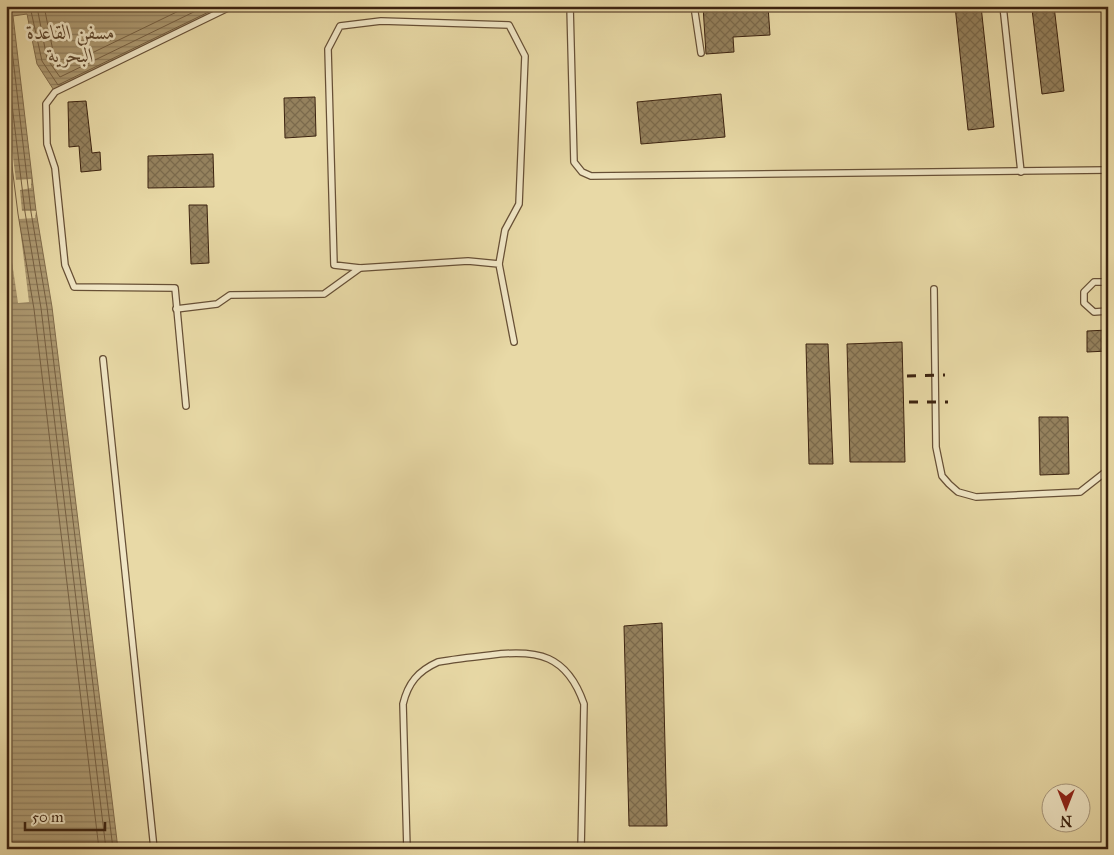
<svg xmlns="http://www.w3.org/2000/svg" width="1114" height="855" viewBox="0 0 1114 855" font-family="'IM FELL Great Primer',Amiri,serif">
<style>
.water{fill:url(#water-rules);stroke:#806b4b}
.pier{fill:#e8d9a6}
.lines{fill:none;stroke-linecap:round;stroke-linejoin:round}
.shore{stroke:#755f42;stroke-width:1}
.building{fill:url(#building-cross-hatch);stroke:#3c2310}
.lane-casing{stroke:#675036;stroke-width:8}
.lane{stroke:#f0e6c5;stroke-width:5.5}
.rail{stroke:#3c2310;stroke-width:3;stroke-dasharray:9 9;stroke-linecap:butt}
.labels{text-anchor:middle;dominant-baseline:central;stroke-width:5;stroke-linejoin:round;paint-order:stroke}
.water-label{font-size:20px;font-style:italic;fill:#5e472e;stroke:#f0e6c5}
</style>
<defs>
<pattern id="water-rules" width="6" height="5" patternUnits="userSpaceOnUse" patternTransform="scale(1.25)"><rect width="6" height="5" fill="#ae9b73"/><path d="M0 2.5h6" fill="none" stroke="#8f7e5d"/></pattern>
<pattern id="building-cross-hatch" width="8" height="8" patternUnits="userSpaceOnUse" patternTransform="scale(1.25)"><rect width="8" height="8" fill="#95825e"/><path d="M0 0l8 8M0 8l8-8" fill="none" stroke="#7b6a4c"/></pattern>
</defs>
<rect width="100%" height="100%" fill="#e8d9a6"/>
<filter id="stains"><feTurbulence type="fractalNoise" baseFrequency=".004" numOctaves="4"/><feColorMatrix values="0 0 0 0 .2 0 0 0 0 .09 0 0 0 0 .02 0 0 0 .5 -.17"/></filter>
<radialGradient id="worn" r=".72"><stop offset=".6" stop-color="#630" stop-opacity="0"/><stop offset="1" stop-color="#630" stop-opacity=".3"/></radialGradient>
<polygon class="water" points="6,6 233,6 55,92 37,64 27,14 13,16 36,211 52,307 118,849 6,849"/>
<polygon class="pier" points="6,104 16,180 31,179 31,188 20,190 22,211 36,211 35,218 19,219 29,302 18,303 6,221"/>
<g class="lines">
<g class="shore">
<polyline points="35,6 38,12 47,59 60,77 206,6"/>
<polyline points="44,6 54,56 63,67 189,6"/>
<polyline points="6,55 25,212 41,308 106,849"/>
<polyline points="6,118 18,214 34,309 99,849"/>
<path d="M 113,849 L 47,307 L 31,212 L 8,16 C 11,9 25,7 31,11 L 42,61 L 58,85 L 221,6"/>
</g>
</g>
<g class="building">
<polygon points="703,6 768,6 770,35 733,37 734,52 706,54"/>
<polygon points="955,6 981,6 994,127 968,130"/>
<polygon points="1054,6 1064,91 1042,94 1032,9"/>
<polygon points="721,94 725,137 641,144 637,102"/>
<polygon points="315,97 316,136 285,138 284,98"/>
<polygon points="86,101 92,153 100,152 101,170 81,172 79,146 69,147 68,102"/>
<polygon points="213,154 214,187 148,188 148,156"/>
<polygon points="189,205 207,205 209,263 191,264"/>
<polygon points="1108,330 1108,351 1087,352 1087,331"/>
<polygon points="902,342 905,462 850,462 847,344"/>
<polygon points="806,344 828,344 833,464 809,464"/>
<polygon points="1039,417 1068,417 1069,474 1040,475"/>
<polygon points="662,623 667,826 629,826 624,626"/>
</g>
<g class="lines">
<defs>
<g id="lane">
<polyline points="570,6 574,162 582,172 591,176 1108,170"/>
<polyline points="694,6 701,53"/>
<polyline points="1003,6 1021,172"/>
<polyline points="360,268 334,265 328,49 340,26 381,21 509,25 525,56 519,204 505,230 499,264"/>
<polyline points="1108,282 1094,282 1084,292 1084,303 1094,312 1108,311"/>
<polyline points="934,289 936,447 942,476 949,484 958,492 976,497 1080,492 1108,470"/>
<polyline points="176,309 217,304 230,295 324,294 360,268 468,261 499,264 514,342"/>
<polyline points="103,359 154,849"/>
<polyline points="186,406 175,288 74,287 65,265 55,168 47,144 46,104 55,92 232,6"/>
<path d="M 407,849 L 403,704 C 408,683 418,671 438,662 C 455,659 473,657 491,655 C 538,649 567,655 584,704 L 581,849"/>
</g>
</defs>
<use href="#lane" class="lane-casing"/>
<use href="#lane" class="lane"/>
<g class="rail">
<polyline points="907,376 945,375"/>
<polyline points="909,402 948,402"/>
</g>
</g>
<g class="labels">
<g class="water-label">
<text x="71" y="32">مسفن القاعدة<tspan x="71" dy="23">البحرية</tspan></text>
</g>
</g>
<rect width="1114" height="855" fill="none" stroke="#e8d9a6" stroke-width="25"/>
<rect x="8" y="8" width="1099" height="840" fill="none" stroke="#3c2310" stroke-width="2.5"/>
<rect x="12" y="12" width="1089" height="830" fill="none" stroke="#3c2310"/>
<g transform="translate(1066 808) rotate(180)"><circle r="24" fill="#f0e6c5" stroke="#a8987d"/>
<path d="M0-4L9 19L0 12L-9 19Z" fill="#8f2418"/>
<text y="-8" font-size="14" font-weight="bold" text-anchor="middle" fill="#3c2310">N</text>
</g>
<path d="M25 822v8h80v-8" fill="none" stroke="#3c2310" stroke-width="2.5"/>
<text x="32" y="822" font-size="15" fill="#3c2310" stroke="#f0e6c5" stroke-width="4" paint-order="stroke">50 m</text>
<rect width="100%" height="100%" filter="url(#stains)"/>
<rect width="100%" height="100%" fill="url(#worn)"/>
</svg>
